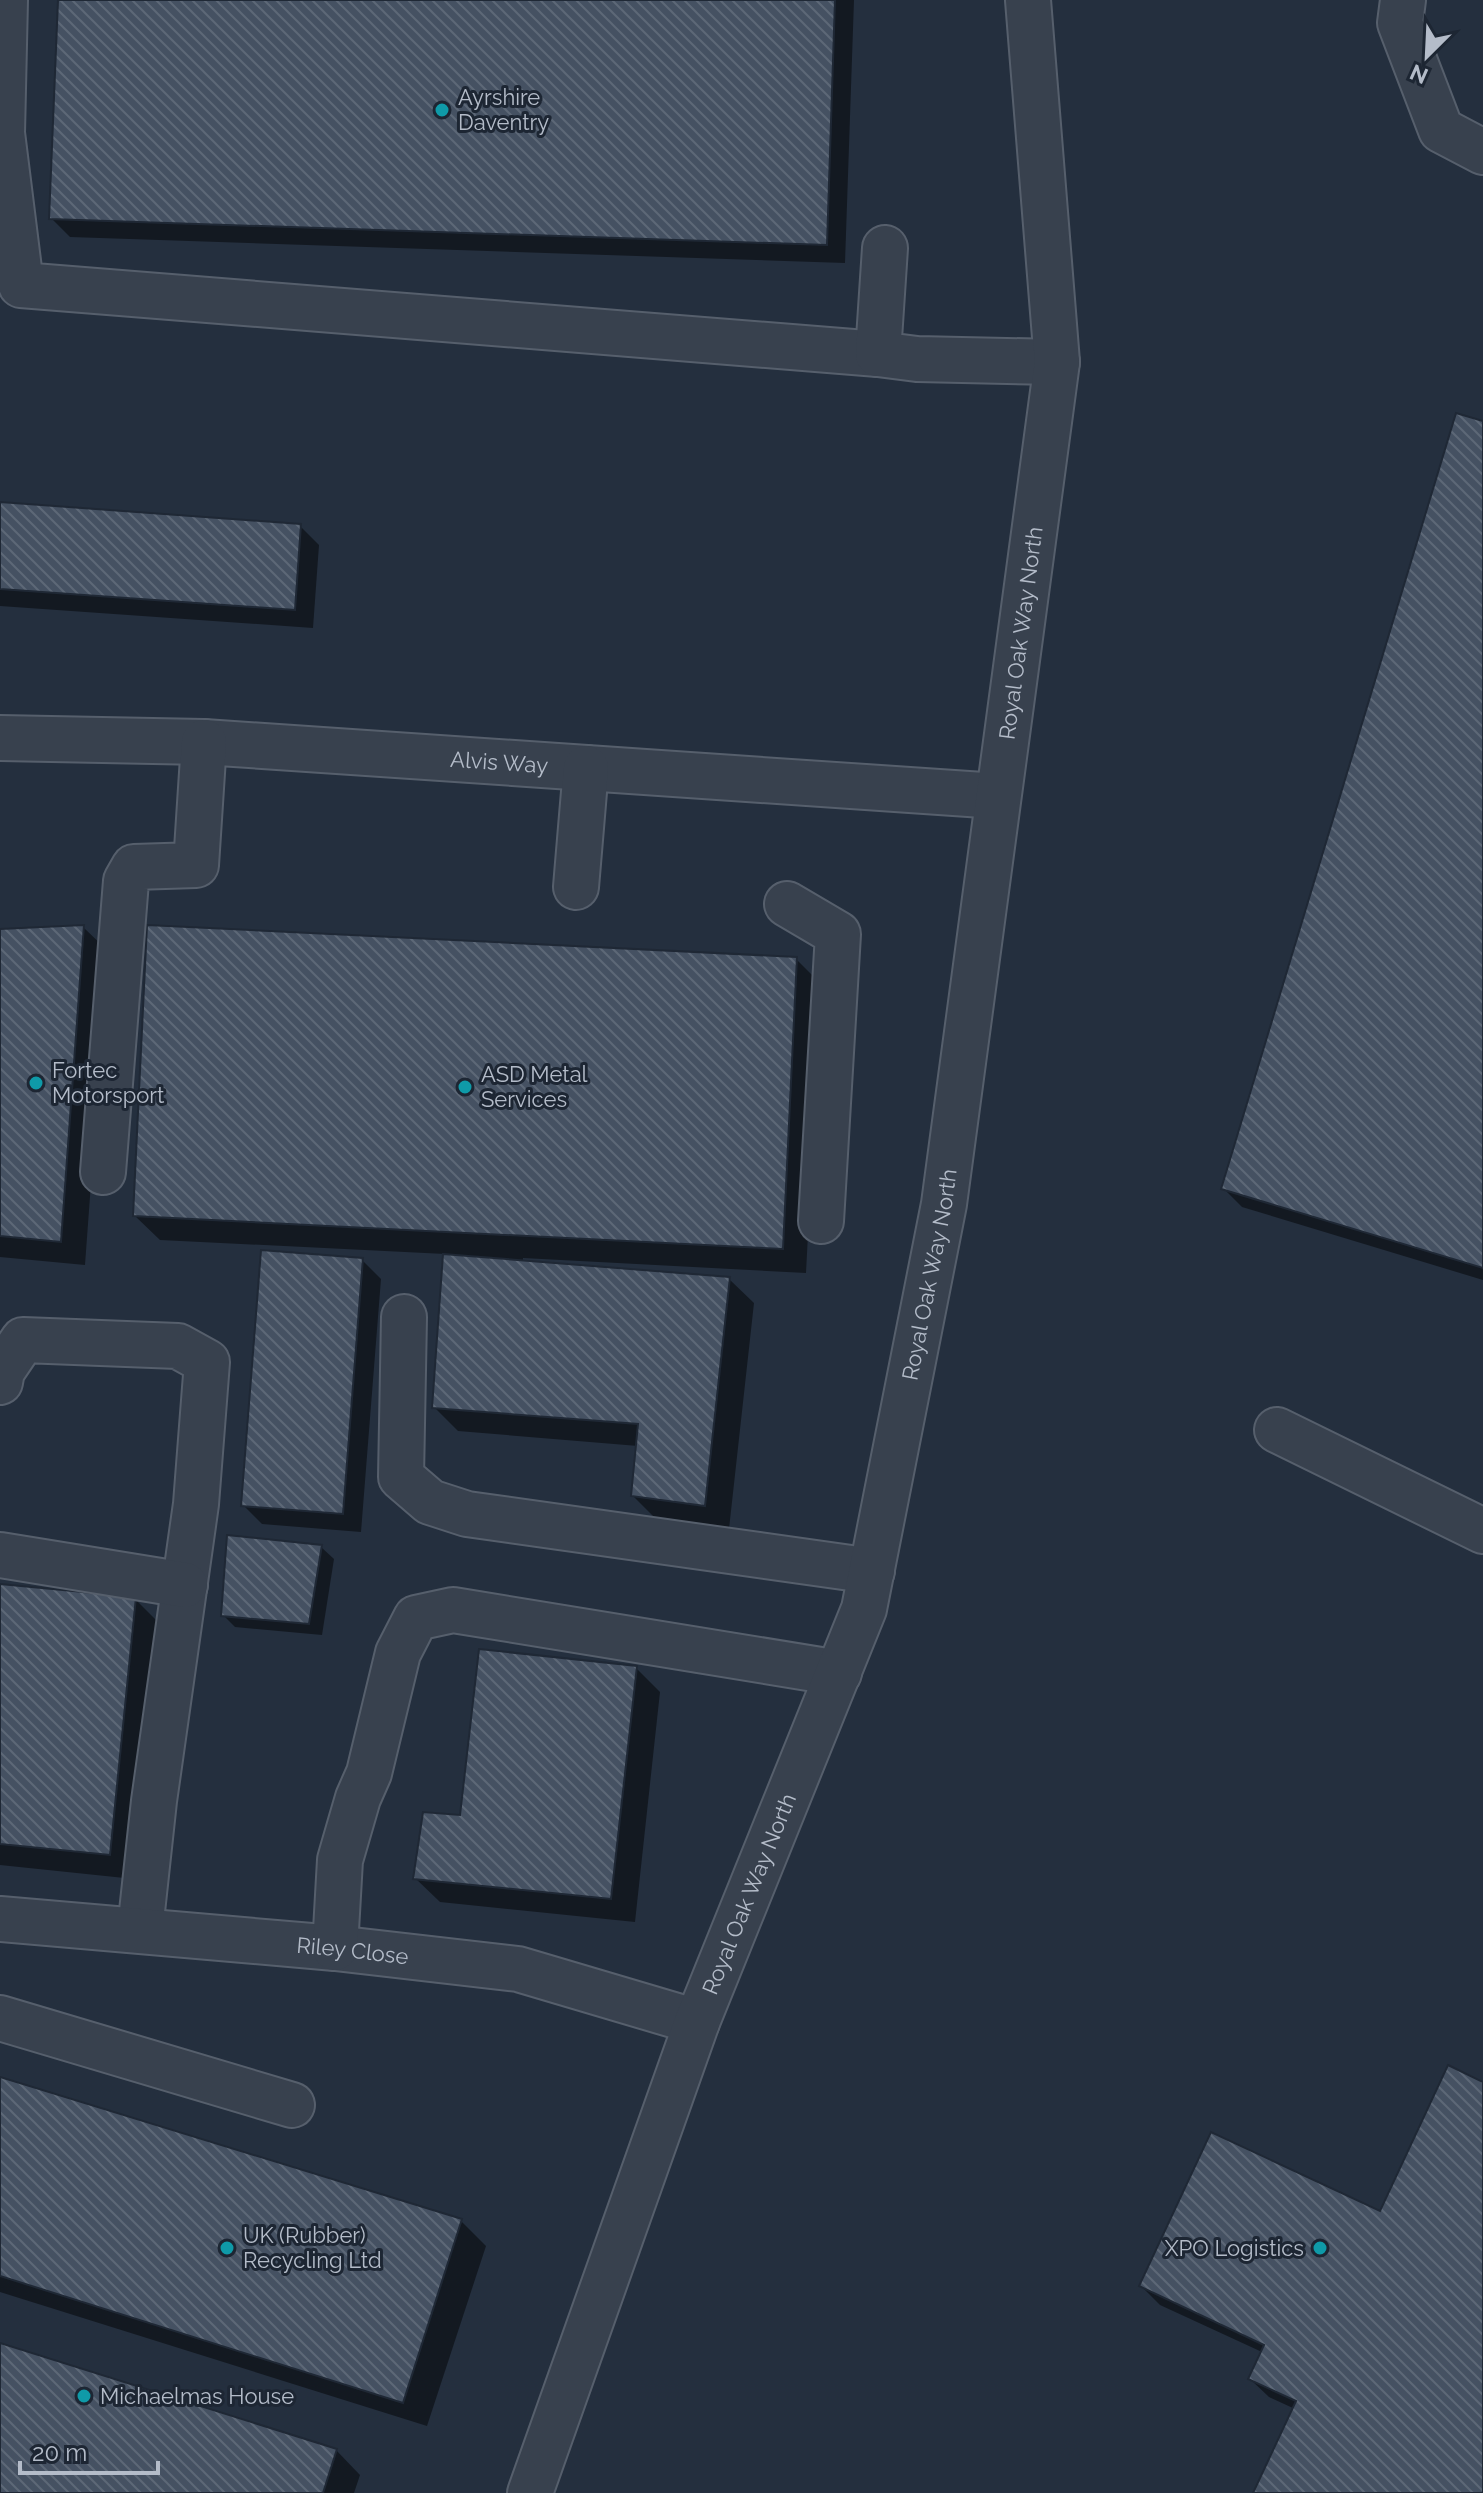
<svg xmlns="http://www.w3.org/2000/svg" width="1483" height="2493" viewBox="0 0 1483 2493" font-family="Raleway,sans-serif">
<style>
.shadow{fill:#0007}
.building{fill:url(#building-back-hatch);stroke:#1f2835;stroke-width:2}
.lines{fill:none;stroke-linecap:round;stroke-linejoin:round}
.minor-casing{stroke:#565f6c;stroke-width:48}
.minor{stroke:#38414e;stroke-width:44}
.culture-dot{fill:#0f9aa8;stroke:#1d2633;stroke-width:3}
.labels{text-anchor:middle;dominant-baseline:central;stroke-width:6;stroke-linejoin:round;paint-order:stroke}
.poi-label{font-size:22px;fill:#b4bcc9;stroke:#1d2633;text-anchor:start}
.street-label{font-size:22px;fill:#b4bcc9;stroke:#1d2633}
</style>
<defs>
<pattern id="building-back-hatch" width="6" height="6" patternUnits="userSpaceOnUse" patternTransform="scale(2)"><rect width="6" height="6" fill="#455162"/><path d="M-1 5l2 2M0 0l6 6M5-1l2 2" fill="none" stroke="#5d6877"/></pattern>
</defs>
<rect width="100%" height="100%" fill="#242f3e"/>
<g class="shadow">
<polygon points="60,0 854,0 845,263 70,237 51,218"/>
<polygon points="1483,423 1483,1280 1242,1207 1223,1188"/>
<polygon points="0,504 300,526 319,545 313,628 0,606"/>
<polygon points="83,927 108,951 85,1265 0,1257 0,931"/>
<polygon points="796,959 821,984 806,1273 523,1258 523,1262 729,1279 754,1303 729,1529 657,1520 633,1496 638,1446 458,1431 434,1407 445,1254 160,1240 135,1216"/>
<polygon points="362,1260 381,1279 361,1532 262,1524 243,1505"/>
<polygon points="321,1547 334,1559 322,1635 235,1627 223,1615"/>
<polygon points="0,1586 135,1599 159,1623 134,1879 0,1865"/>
<polygon points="636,1668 660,1692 635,1922 440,1902 415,1878 462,1817"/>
<polygon points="0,2079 461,2221 486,2246 427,2426 0,2292"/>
<polygon points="1483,2084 1483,2493 1255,2493 1295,2409 1269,2397 1250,2379 1262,2352 1160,2305 1141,2286 1381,2213"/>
<polygon points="0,2345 336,2450 360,2475 354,2493 0,2493"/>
</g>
<g class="building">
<polygon points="58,0 835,0 827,245 49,219"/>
<polygon points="1456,413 1483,421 1483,1268 1221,1189"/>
<polygon points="0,502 301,524 295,610 0,589"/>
<polygon points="84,925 61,1242 0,1236 0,929"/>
<polygon points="147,925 797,957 783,1249 133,1216"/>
<polygon points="261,1250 363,1258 343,1514 241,1506"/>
<polygon points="443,1254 730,1277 705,1506 631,1496 638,1424 432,1408"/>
<polygon points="227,1535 322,1545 309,1624 221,1616"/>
<polygon points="0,1584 136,1597 110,1855 0,1844"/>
<polygon points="479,1649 637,1666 611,1899 413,1879 423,1812 460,1815"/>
<polygon points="1448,2065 1483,2082 1483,2493 1253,2493 1296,2401 1248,2379 1264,2345 1139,2286 1211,2132 1380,2211"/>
<polygon points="0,2077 462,2219 403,2403 0,2276"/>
<polygon points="0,2343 337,2449 323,2493 0,2493"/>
</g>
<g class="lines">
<defs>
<g id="minor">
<polyline points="5,0 2,133 21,285 878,354"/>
<polyline points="1403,0 1400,23 1441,130 1483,152"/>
<polyline points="885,248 878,354 917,359 1057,362"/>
<path id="s1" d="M 0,738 L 204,742 L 998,796"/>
<polyline points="576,887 586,768"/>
<polyline points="787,904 838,934 821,1221"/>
<polyline points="103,1172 126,881 134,867 196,865 204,742"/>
<polyline points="404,1317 401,1477 430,1502 467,1514 872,1571"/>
<polyline points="0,1382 2,1371 23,1340 178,1346 207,1362 196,1504 154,1801 140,1930"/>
<polyline points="1277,1430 1483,1531"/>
<polyline points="0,1555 185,1585"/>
<path id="s2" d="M 0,1919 L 335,1948 L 518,1969 L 697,2022"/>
<polyline points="335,1948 340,1860 358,1798 369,1773 398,1653 416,1618 453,1610 839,1673"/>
<polyline points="0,2018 292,2105"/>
<path id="s3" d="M 530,2493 L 697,2022 L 864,1609 L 944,1204 L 1057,362 L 1028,0"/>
</g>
</defs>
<use href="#minor" class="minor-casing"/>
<use href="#minor" class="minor"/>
</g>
<g class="culture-dot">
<circle cx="442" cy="110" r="8"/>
<circle cx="36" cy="1083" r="8"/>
<circle cx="465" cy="1087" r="8"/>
<circle cx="227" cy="2248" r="8"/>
<circle cx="1320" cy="2248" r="8"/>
<circle cx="84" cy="2396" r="8"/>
</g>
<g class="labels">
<g class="poi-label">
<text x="458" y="97">Ayrshire<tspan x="458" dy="25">Daventry</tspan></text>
<text x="52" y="1070">Fortec<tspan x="52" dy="25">Motorsport</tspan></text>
<text x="481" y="1074">ASD Metal<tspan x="481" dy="25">Services</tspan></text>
<text x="243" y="2235">UK (Rubber)<tspan x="243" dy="25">Recycling Ltd</tspan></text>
<text x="1304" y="2248" text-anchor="end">XPO Logistics</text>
<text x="100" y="2396">Michaelmas House</text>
</g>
<g class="street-label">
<text stroke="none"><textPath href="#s3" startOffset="1934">Royal Oak Way North</textPath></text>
<text stroke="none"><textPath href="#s1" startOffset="500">Alvis Way</textPath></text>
<text stroke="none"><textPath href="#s3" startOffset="1286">Royal Oak Way North</textPath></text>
<text stroke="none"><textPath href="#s3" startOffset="638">Royal Oak Way North</textPath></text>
<text stroke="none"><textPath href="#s2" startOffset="354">Riley Close</textPath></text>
</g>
</g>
<g transform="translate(1427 56) rotate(204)" stroke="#1d2633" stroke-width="6" paint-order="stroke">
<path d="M0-6L14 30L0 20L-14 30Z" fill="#b4bcc9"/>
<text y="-12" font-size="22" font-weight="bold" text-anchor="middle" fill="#b4bcc9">N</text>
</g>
<path d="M20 2461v12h138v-12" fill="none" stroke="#b4bcc9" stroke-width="4"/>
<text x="32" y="2461" font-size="24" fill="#b4bcc9" stroke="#1d2633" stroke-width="6" paint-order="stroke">20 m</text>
</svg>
